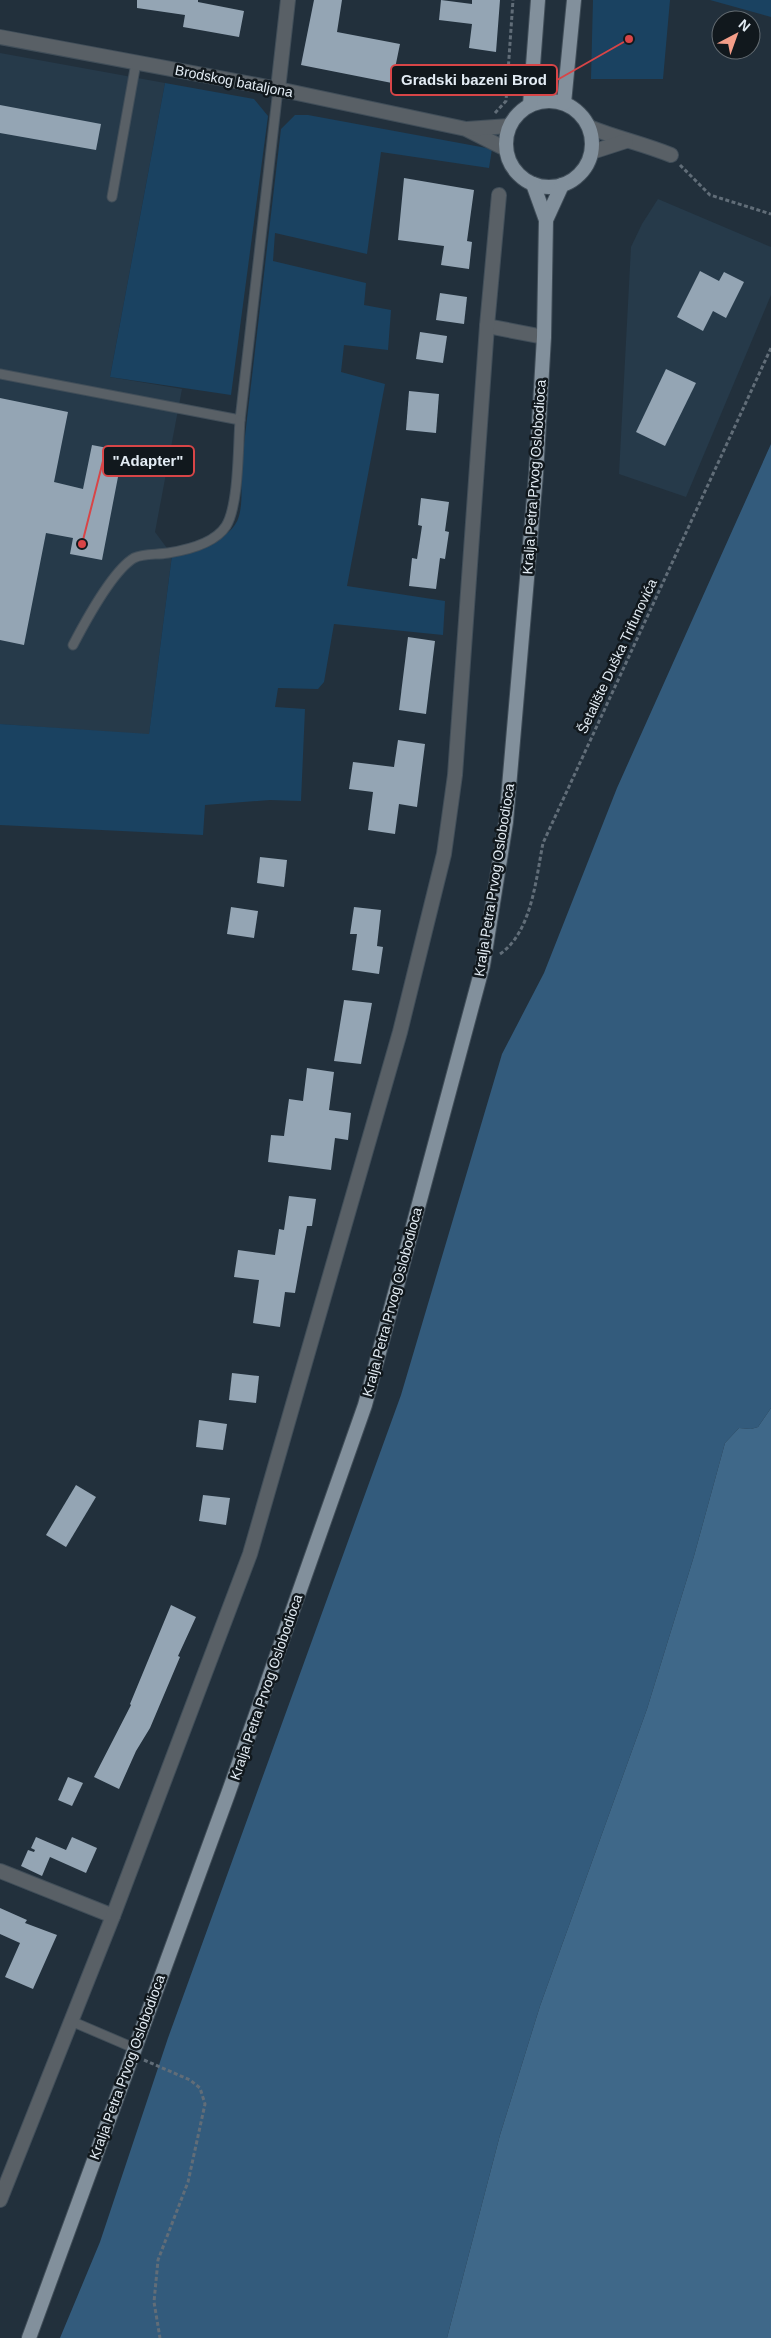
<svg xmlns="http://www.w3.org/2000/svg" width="771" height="2338" viewBox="0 0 771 2338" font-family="Helvetica,sans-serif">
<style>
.built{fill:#263a4a}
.green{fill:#1a4261}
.forest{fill:#335b7c}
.water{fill:#3f6889}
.building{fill:#94a5b4}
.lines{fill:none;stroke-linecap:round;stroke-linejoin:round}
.service-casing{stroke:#414e59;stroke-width:11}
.minor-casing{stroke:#414e59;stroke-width:16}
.tertiary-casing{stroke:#414e59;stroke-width:16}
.primary-casing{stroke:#414e59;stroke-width:16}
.path{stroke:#616d78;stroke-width:3;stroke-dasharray:4 2.5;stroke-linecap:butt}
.service{stroke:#596066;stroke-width:9}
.minor{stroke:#596066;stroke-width:14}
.tertiary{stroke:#596066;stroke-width:14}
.primary{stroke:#82909c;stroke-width:14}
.labels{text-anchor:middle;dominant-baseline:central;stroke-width:5;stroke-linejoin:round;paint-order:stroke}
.street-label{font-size:14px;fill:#e3ecf4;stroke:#11181d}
.leader{fill:none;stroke:#d84547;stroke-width:2}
.callout-dot{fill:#d84547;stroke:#11181d;stroke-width:2}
.callout{fill:#11181d;stroke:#d84547;stroke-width:2}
.callout-label{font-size:15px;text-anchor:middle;font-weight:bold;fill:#e3ecf4}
</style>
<rect width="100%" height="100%" fill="#22303c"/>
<g class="built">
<polygon points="0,53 165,83 110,377 182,389 155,532 172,555 149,735 0,724"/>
<polygon points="658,199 771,247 771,295 686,497 619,474 631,247 642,224"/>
</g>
<g class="green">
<polygon points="593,0 670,0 663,79 591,79"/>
<polygon points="710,0 771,0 771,17"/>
<polygon points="165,83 254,99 268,116 231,395 110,377"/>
<path d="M 295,115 L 308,115 L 492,149 L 489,168 L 381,152 L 367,254 L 275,233 L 273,261 L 366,283 L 364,305 L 391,310 L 388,350 L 344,345 L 341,372 L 385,384 L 347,586 L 445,601 L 443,635 L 334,624 L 324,682 L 318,689 L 278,688 L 275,707 L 305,709 L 301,801 L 270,800 L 205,805 L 203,835 L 0,825 L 0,724 L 149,734 L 172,555 C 193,548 232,542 239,516 C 243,502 241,484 241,470 L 281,129 Z"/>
</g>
<polygon class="forest" points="771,444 771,1408 758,1427 751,1429 739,1428 725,1443 694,1556 647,1709 540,2006 500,2135 447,2338 60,2338 100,2242 168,2038 401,1395 502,1054 544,973 617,788"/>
<polygon class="water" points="771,1408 771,2338 447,2338 500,2135 540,2006 647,1709 694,1556 725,1443 739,1428 751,1429 758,1427"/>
<g class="building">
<polygon points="137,0 198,0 198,2 244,11 239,37 183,27 185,15 137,8"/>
<polygon points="314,0 342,0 337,32 400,44 392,83 301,65"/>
<polygon points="441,0 472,4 472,0 500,0 496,52 469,48 472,24 439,20"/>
<polygon points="0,105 101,124 96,150 0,133"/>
<polygon points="404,178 474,190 467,241 472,242 469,269 441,265 444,246 398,240"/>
<polygon points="700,271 719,281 724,272 744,282 726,318 713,311 703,331 677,317"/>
<polygon points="440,293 467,297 464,324 436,320"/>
<polygon points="420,332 447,336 443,363 416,359"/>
<polygon points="666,369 696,383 665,446 636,432"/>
<polygon points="409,391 439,394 436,433 406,430"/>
<polygon points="0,398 68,412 54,482 83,489 92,445 123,451 102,560 70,554 73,538 46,533 24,645 0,640"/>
<polygon points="421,498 449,502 445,531 449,532 445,559 440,558 436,589 409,586 412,558 417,559 422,526 418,525"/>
<polygon points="408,637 435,641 426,714 399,710"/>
<polygon points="398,740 425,744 417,807 399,804 395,834 368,830 373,792 349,789 353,762 394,767"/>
<polygon points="260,857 287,860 284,887 257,883"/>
<polygon points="231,907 258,911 254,938 227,934"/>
<polygon points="354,907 381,910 377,946 383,947 379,974 352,970 357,934 350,934"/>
<polygon points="344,1000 372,1003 361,1064 334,1061"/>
<polygon points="307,1068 334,1072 329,1110 351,1113 348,1140 335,1138 331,1170 268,1162 271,1135 284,1136 289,1099 303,1101"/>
<polygon points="289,1196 316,1199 312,1226 307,1226 295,1293 285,1292 280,1327 253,1323 259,1280 234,1277 238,1250 275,1255 279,1229 284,1230"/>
<polygon points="232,1373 259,1376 256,1403 229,1400"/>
<polygon points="199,1420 227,1424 223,1450 196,1447"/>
<polygon points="76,1485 96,1497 66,1547 46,1535"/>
<polygon points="203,1495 230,1498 226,1525 199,1521"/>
<polygon points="171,1605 196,1617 178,1656 180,1657 150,1728 136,1751 119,1789 94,1777 131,1705 130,1704"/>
<polygon points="68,1777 83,1783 72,1806 58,1800"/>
<polygon points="36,1837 66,1850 72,1837 97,1848 86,1873 50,1857 42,1876 21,1866 28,1850 34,1852 35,1850 31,1848"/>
<polygon points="0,1908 27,1920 25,1923 57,1935 33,1989 5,1977 20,1943 0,1934"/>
</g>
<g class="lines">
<defs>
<g id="service">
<polyline points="112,197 136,63"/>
<polyline points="0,374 240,420 278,89"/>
<path d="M 73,645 C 85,622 112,571 134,558 C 144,553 157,555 168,553 C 187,550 215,543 226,526 C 239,505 238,446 240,420"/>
<polyline points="71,2021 134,2048"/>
</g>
<g id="minor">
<polyline points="278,89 288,0"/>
<path d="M 589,127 C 616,138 644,144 671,155"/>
<polyline points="592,152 626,141"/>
<polyline points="487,326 544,337"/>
<polyline points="0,1871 113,1916"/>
<polyline points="0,2200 113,1916 250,1554 400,1032 444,854 455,775 487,326 499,195"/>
</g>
<g id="tertiary">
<polyline points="0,37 278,89 466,129 506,149"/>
<polyline points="467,129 509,126"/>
</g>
<g id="primary">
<circle cx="549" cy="144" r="43"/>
<polyline points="564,103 574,0"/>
<polyline points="530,105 538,0"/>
<polyline points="546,220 562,185"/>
<polyline points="29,2338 228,1794 365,1405 483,965 506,822 536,474 544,337 546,220 533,184"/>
</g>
</defs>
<use href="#service" class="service-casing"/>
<use href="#minor" class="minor-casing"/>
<use href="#tertiary" class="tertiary-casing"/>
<use href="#primary" class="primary-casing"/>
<g class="path">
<polyline points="495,113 506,101 513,0"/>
<polyline points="680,165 710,195 771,214"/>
<path d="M 500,954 C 532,932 536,878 543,843 L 771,348"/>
<polyline points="144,2060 190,2080 200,2088 205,2104 188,2182 158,2260 154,2302 160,2338"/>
</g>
<use href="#service" class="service"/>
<use href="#minor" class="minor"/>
<use href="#tertiary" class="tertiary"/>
<use href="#primary" class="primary"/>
</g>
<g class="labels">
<g class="street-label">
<text transform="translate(234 81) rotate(11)">Brodskog bataljona</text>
<text transform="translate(534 477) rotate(-86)">Kralja Petra Prvog Oslobodioca</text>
<text transform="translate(617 656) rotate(-65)">Šetalište Duška Trifunovića</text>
<text transform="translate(494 880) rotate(-81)">Kralja Petra Prvog Oslobodioca</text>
<text transform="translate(392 1302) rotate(-75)">Kralja Petra Prvog Oslobodioca</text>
<text transform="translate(266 1687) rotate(-71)">Kralja Petra Prvog Oslobodioca</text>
<text transform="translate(127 2067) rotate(-70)">Kralja Petra Prvog Oslobodioca</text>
</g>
</g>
<path class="leader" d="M629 39L557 80M82 544L103 461"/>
<g class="callout-dot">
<circle cx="629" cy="39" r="5"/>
<circle cx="82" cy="544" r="5"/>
</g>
<g class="callout">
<rect x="391" y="65" width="166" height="30" rx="5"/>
<rect x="103" y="446" width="91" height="30" rx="5"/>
</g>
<g class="callout-label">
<text x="474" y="85">Gradski bazeni Brod</text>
<text x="148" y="466">"Adapter"</text>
</g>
<g transform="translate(736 35) rotate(41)"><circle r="24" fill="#11181d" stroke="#656d73"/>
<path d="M0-4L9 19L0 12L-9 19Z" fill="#f49e89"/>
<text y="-8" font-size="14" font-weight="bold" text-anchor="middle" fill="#e3ecf4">N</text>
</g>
</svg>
